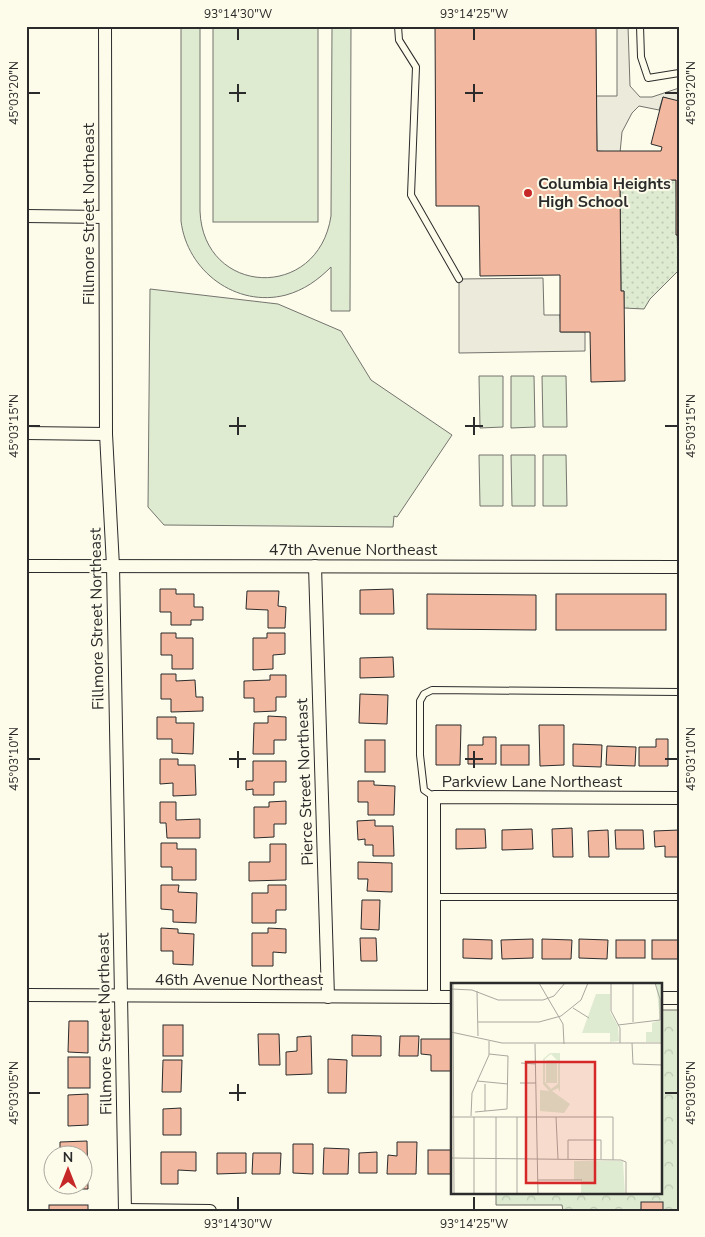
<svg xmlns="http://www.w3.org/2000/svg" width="705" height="1237" viewBox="0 0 705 1237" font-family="'Nunito Sans',sans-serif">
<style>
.grass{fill:url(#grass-dots);stroke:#74746e}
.park{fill:url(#park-crowns);stroke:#74746e}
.pitch{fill:#deebd1;stroke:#74746e}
.parking{fill:#eceadb;stroke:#74746e}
.building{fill:#f2b8a0;stroke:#2b2b2b}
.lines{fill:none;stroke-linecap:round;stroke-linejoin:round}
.service-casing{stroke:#2b2b2b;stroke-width:8}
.minor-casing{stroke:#2b2b2b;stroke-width:14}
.service{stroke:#fdfbea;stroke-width:6}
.minor{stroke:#fdfbea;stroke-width:12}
.ticks{fill:none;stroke:#2b2b2b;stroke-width:2}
.poi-dot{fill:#c62828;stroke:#fdfbea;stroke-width:2}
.labels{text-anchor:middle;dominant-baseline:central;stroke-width:4;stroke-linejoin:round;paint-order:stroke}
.poi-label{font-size:16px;font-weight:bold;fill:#2b2b2b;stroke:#fdfbea;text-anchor:start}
.street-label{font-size:16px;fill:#2b2b2b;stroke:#fdfbea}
.inset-road{fill:none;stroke:#a9a89e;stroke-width:1}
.view{fill:#d62828;fill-opacity:0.15;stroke:#d62828;stroke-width:2.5}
.inset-edge{fill:none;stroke:#2b2b2b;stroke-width:2.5}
.neatline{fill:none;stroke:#2b2b2b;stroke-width:2}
.ticks-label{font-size:12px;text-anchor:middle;fill:#2b2b2b}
</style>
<defs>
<pattern id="grass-dots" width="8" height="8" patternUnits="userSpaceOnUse" patternTransform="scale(1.25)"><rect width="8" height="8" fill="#deebd1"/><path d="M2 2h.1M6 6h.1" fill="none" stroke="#bfcab4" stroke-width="1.8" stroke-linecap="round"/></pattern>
<pattern id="park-crowns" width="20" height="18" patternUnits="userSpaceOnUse" patternTransform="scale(1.25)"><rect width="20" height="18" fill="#deebd1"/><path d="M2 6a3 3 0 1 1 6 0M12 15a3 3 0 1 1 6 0" fill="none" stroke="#bfcab4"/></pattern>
</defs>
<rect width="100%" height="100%" fill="#fdfbea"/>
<polygon class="grass" points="676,180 678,271 650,299 644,309 624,308 624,291 621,291 620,181"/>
<polygon class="park" points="661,1010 679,1010 679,1211 563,1211 562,1205 496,1205 496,1193 661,1193"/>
<g class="pitch">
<path d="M 181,26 L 200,26 L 200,211 C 203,296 318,302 331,216 L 332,26 L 351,26 L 350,311 L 331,311 L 331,267 C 318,280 304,290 286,295 C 236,308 187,271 181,221 Z"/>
<rect x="213" y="26" width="105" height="196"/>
<polygon points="150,289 278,304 341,331 371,380 452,435 397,517 394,516 393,527 164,525 148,507"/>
<polygon points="479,376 503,376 503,427 480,428"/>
<polygon points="511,376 534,376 535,427 511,428"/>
<polygon points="542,376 566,376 567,427 543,427"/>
<polygon points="479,455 503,455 503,506 480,506"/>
<polygon points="511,455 535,455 535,506 512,506"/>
<polygon points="543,455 566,455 567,506 543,506"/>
</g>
<g class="parking">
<polygon points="617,26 628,26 630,86 640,97 652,97 679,88 679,102 663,97 659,110 639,106 632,113 622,132 620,153 597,151 596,96 617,96"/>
<polygon points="543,278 544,315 560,315 561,332 585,332 585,351 459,353 459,279"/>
</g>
<g class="building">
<polygon points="435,26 596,26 597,151 661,151 662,147 651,144 663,97 679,101 679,235 676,235 676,180 620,181 621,291 624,291 625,381 591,382 590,332 560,332 560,275 480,276 479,206 436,206"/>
<polygon points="160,589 176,589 176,594 194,594 194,607 203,607 203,620 191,620 191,625 171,625 171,612 160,612"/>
<polygon points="393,589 394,614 360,614 360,590"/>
<polygon points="247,591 279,591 278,606 286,607 285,628 268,628 268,610 246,609"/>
<polygon points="427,594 536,595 536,630 427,629"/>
<rect x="556" y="594" width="110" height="36"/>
<polygon points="161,633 176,633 176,638 193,638 193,669 172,669 172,655 161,655"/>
<polygon points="267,633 285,633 285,654 273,655 273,669 253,670 253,638 267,638"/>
<polygon points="393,657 394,677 360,678 360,658"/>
<polygon points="161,674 176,674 176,681 195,680 196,697 203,697 203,711 171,712 171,699 161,699"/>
<polygon points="270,675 286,675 286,697 276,697 276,711 254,712 254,698 244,698 244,681 270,680"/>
<polygon points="360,694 388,695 387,724 359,723"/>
<polygon points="268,716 286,717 286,740 274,740 274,754 253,754 254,723 268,723"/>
<polygon points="157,717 176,717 176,723 194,723 193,754 172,753 172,739 157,739"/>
<polygon points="436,725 461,725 460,765 436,765"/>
<polygon points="539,725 564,725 564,765 540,766"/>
<polygon points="483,737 496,737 496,764 468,764 468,745 483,745"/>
<polygon points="656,739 668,739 668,766 639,766 639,747 656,747"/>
<rect x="365" y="740" width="20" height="32"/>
<polygon points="573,744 602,745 601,767 573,766"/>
<rect x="501" y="745" width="28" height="20"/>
<polygon points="607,746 636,747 635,766 606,765"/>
<polygon points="160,759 178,759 178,765 195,765 196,795 173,796 173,783 160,784"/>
<polygon points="253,761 286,761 286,782 274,782 274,795 253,795 253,789 246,790 246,781 253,781"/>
<polygon points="358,781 374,781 374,785 395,786 394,815 368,815 368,802 358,802"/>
<polygon points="286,801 286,824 274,824 274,837 254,838 254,807 269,807 269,802"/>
<polygon points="160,802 176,802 176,820 200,819 200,838 167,838 166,823 160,823"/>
<polygon points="375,820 375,826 393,826 394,856 373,856 373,845 365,845 365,839 358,840 357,821"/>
<polygon points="572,828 573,857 553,857 552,829"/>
<polygon points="456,829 485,829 486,848 456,849"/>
<polygon points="532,829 533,849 502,850 502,830"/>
<polygon points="608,830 609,857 589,857 588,831"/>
<polygon points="615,830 643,830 644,849 616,849"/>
<polygon points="679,830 679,857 665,857 665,846 655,847 654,831"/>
<polygon points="161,843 177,843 177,849 196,849 196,880 172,880 172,867 161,867"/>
<polygon points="270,844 286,844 286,880 249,881 249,862 270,862"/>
<polygon points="358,862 392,863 392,892 367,891 368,879 358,879"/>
<polygon points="161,885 179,885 178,892 197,893 196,923 173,922 173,910 161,909"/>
<polygon points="268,885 286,885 286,910 276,910 276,923 252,923 252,893 268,893"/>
<polygon points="362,900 380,900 379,930 361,929"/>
<polygon points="161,928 178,929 178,933 194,934 193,965 173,964 173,951 161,951"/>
<polygon points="268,928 286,929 286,953 273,952 273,966 252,966 252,933 268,933"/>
<polygon points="360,938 376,938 377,961 361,961"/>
<polygon points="463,939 492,940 492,959 463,958"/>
<polygon points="533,939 533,958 502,959 501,940"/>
<polygon points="542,939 572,940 571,959 542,959"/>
<polygon points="579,939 608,940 607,959 579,958"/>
<rect x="616" y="940" width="29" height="18"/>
<rect x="652" y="940" width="27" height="19"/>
<polygon points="69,1021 88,1021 88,1053 68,1052"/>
<rect x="163" y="1025" width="20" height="31"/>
<polygon points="258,1034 279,1034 280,1065 259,1065"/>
<polygon points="352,1035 381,1036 381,1056 352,1056"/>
<polygon points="311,1036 312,1074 286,1075 286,1052 297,1051 297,1037"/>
<polygon points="400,1036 419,1036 418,1056 399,1056"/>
<polygon points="421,1039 451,1039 451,1071 431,1071 431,1055 421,1054"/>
<rect x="68" y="1057" width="22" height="31"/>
<polygon points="328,1059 347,1060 346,1093 328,1093"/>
<polygon points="163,1060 182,1060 181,1092 162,1092"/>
<polygon points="88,1094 88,1125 68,1126 68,1095"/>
<polygon points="181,1108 181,1135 163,1135 163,1109"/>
<polygon points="87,1141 88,1189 60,1189 60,1184 82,1184 82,1154 60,1154 60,1142"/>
<polygon points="397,1142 417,1142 416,1174 387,1174 388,1155 397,1156"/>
<polygon points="293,1144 313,1144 313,1174 293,1173"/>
<polygon points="324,1148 349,1149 348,1174 323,1174"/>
<rect x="428" y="1150" width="24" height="24"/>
<polygon points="161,1152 196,1152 196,1171 178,1170 178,1184 161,1184"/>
<polygon points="377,1152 377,1173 359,1173 359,1153"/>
<polygon points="217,1153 246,1153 246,1173 217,1174"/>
<polygon points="253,1153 281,1153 280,1174 252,1174"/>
<rect x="641" y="1202" width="22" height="9"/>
<rect x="49" y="1205" width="39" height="6"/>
</g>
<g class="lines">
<defs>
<g id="service">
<polyline points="398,26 399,40 416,67 411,195 459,279"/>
<polyline points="640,26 641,57 648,78 679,73"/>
<polyline points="434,797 424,790 420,755 420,701 424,694 432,690 679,692"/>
<polyline points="433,897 679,897"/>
</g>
<g id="minor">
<polyline points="105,26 106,434 113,566 125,1211"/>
<polyline points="26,216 105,217"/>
<polyline points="26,433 106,434"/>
<polyline points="26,566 679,567"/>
<polyline points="315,566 328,997"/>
<polyline points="26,995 452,997"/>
<polyline points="434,997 434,797 679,798"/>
<polyline points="661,998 679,998"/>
<polyline points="125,1210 210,1211"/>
</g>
</defs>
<use href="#service" class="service-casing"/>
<use href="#minor" class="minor-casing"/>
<use href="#service" class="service"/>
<use href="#minor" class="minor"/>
</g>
<path class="ticks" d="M 238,28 L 238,40M 474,28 L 474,40M 238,84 L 238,102M 474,84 L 474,102M 28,93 L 40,93M 229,93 L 246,93M 465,93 L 483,93M 665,93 L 678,93M 238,417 L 238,435M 474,417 L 474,435M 28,426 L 40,426M 229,426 L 246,426M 465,426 L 483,426M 665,426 L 678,426M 238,751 L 238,768M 474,751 L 474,768M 28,759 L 40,759M 229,759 L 246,759M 465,759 L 483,759M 665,759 L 678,759M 238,1084 L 238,1101M 28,1093 L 40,1093M 229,1093 L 246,1093M 665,1093 L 678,1093M 238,1197 L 238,1210M 474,1197 L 474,1210"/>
<circle class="poi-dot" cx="528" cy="193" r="5"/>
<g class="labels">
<g class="poi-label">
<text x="538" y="184">Columbia Heights<tspan x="538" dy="18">High School</tspan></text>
</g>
<g class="street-label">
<text transform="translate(89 214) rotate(-90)">Fillmore Street Northeast</text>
<text x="353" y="550">47th Avenue Northeast</text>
<text transform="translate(97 619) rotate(-91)">Fillmore Street Northeast</text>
<text transform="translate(305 782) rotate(-92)">Pierce Street Northeast</text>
<text x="532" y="782">Parkview Lane Northeast</text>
<text x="239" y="980">46th Avenue Northeast</text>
<text transform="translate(105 1024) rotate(-91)">Fillmore Street Northeast</text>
</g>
</g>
<g transform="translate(451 983)">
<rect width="211" height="211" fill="#fdfbea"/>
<path d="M 205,0 L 211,0 L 211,59 L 195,59 L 195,49 L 201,49 L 201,40 L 209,37 ZM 145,11 L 159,11 L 159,29 L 167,43 L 168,58 L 159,59 L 159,50 L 131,50 ZM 123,178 L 172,178 L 174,211 L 130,211 L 130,197 L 123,197 Z" fill="#deebd1"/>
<path d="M 143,30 L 154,34 L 159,45 L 144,45 ZM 99,70 L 109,70 L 109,109 L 107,105 L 101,108 L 119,121 L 113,130 L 89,128 L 89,107 L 98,108 L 92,101 L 92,76 ZM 100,71 L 107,78 L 107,101 L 100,106 L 94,99 L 94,76 ZM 95,77 L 106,77 L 106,100 L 95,100 ZM 143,195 L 159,196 L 153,209 L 142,211 Z" fill="#deebd1" fill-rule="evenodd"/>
<path class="inset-road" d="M 2,0 L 3,211M 88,0 L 112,41 L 113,61M 160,0 L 160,28 L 169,45 L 169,60M 0,6 L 21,7 L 47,17 L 92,17 L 103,13 L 114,0M 26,8 L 27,53M 122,25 L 138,35M 27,39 L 88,39 L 110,33 L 130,17 L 137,0M 182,39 L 182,0M 167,42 L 209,37 L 209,16 L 204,0M 0,49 L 51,60 L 212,60M 181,60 L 182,81 L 212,82M 84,61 L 87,211M 70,80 L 85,81M 26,98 L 57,101M 69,100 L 85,100M 34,101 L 34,128M 24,129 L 56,126 L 57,73 L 38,71M 20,133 L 21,110 L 38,72 L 38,58M 0,134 L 162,134 L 162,177M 23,134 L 23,211M 105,134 L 107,176M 0,175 L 170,177 L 175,179 L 175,211M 117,176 L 117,157 L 150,157 L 150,176M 87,197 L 131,197M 45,211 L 45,134M 66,211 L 66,134"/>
<path class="view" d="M 75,79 L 144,79 L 144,200 L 75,200 Z"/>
<rect width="211" height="211" class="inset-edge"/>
</g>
<rect width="705" height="1237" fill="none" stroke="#fdfbea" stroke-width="55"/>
<g transform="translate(68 1170)"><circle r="24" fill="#fdfbea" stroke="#a9a89e"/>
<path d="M0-4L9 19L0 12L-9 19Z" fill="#c62828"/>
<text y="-8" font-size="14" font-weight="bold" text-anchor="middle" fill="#2b2b2b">N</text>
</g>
<rect x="28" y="28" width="650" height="1182" class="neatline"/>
<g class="ticks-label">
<text x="238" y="18">93°14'30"W</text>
<text x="474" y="18">93°14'25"W</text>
<text transform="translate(14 93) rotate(-90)" y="4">45°03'20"N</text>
<text transform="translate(691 93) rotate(-90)" y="4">45°03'20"N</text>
<text transform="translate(14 426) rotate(-90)" y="4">45°03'15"N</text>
<text transform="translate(691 426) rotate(-90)" y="4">45°03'15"N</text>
<text transform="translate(14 759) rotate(-90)" y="4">45°03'10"N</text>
<text transform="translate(691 759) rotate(-90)" y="4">45°03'10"N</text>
<text transform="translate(14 1093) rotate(-90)" y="4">45°03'05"N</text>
<text transform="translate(691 1093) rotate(-90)" y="4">45°03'05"N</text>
<text x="238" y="1228">93°14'30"W</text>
<text x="474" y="1228">93°14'25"W</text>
</g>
</svg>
